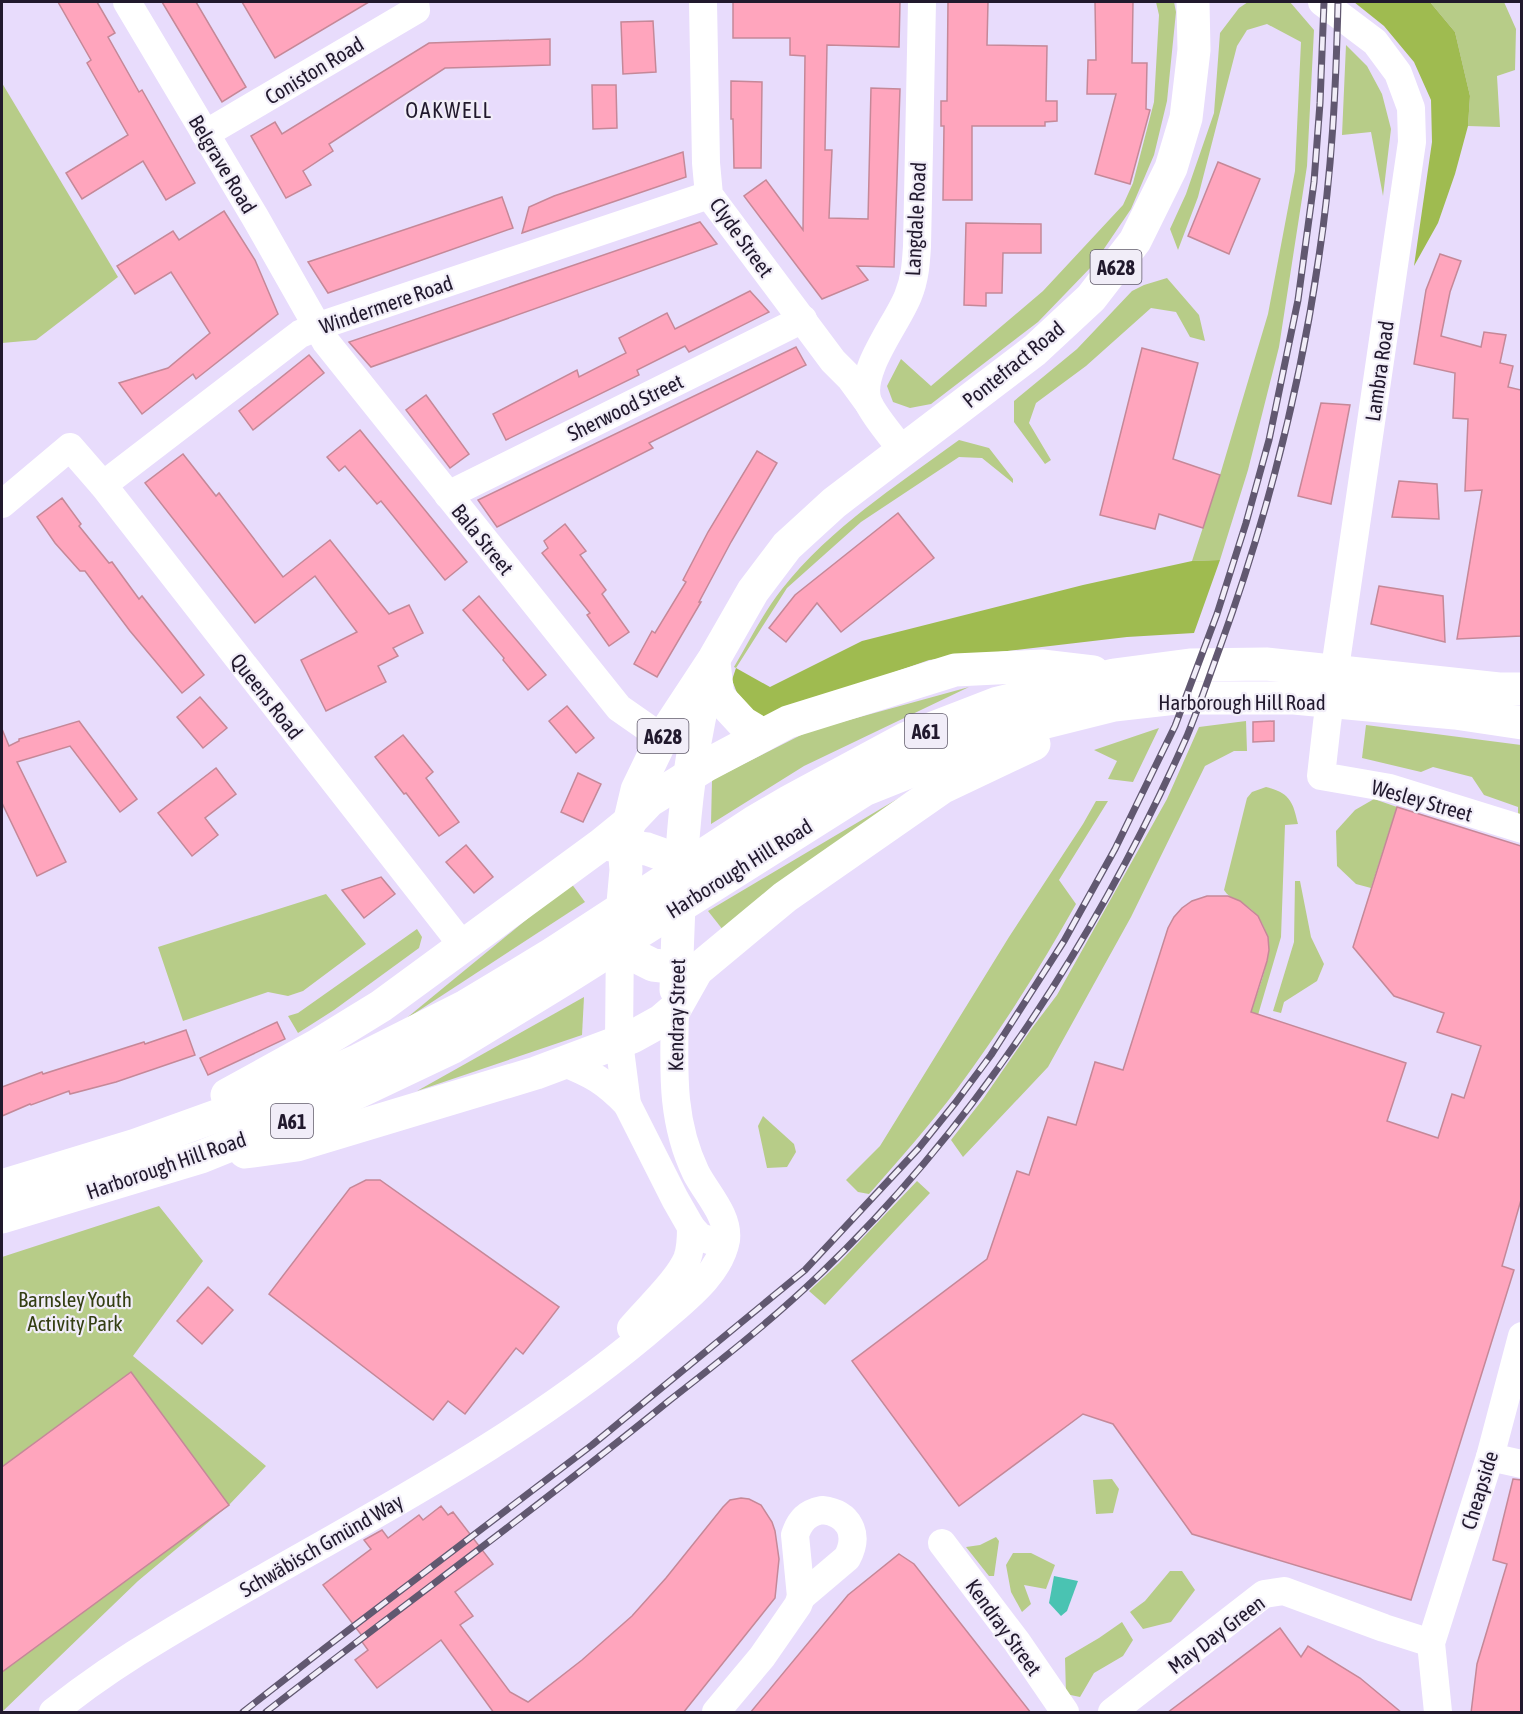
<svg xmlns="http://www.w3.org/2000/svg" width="1523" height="1714" viewBox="0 0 1523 1714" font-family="'Asap Condensed',sans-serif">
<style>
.green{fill:#b7cc88}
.forest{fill:#9fbb50}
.water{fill:#4ac3b2}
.building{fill:#ffa5bd;stroke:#c58898;stroke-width:1.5}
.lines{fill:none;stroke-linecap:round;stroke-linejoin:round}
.minor{stroke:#fff;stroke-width:28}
.highway{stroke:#fff;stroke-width:33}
.rail-casing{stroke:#615870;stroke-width:7}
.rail{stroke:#f1edf8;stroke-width:4.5;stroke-dasharray:14;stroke-linecap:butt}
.labels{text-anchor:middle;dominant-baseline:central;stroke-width:4.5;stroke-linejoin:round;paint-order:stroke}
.shield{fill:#f1edf8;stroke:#5f596a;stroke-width:1.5}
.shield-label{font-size:20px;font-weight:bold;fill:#21192d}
.street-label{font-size:21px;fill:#21192d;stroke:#f1edf8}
.park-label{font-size:21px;fill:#333e12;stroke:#f1edf8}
.neighbourhood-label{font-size:22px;letter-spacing:1.5px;fill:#21192d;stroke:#f1edf8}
</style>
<rect width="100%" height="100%" fill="#e8dcfc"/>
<g class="green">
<polygon points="1156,2 1174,2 1176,12 1167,101 1154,155 1131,209 1093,265 1038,322 931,404 910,408 893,402 887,386 901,359 931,386 1043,291 1123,205 1133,183 1154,102 1159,15"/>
<polygon points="1248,2 1290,2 1314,30 1307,166 1279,347 1248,470 1220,560 1192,561 1220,475 1268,314 1295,171 1301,42 1267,24 1247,30 1237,46 1198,197 1178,250 1170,229 1186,194 1214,113 1220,33 1239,8"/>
<polygon points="1430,2 1504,2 1516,29 1515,70 1497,76 1500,127 1468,126 1470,96 1455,32"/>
<polygon points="1346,45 1367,66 1382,94 1391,129 1383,196 1371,132 1342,135"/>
<polygon points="2,83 118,277 36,340 2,343"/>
<polygon points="1167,278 1199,315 1205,341 1190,337 1176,312 1151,308 1086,366 1036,403 1029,423 1051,460 1045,464 1014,422 1014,401 1077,349 1132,291 1144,285"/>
<path d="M 959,440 L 989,448 L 1013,479 L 1013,483 L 982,458 L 959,457 L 861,522 L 787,588 L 736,668 L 734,667 C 749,642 763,613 782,589 C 830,528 897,485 959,440 Z"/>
<polygon points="969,687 804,766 711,824 712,780 809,731"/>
<polygon points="1246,721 1247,751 1234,751 1205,766 1131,917 1048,1067 963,1157 951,1140 983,1099 1032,1028 1057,995 1167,799 1199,727"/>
<polygon points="1366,725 1521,745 1521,816 1518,815 1518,807 1484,795 1472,777 1433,767 1421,772 1362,758"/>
<polygon points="1159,728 1133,782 1108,779 1117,761 1094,750"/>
<path d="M 1266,787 C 1290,793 1293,802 1298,824 L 1285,825 L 1281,937 L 1258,1015 L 1251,1012 C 1261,980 1282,940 1253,911 C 1244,902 1230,900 1224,890 L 1247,798 L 1252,792 Z"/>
<polygon points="904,795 723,930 708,911"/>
<polygon points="1374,799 1397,807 1371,888 1356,884 1337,866 1336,831 1355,810"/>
<path d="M 1096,801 L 1108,801 L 1059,880 L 1076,904 C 1040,968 1001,1030 957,1089 C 930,1125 899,1160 869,1194 L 858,1192 L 846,1180 L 880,1146 L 1009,937 L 1083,824 Z"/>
<polygon points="1295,881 1300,881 1311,937 1324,964 1317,981 1284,1002 1281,1013 1273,1011 1294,942"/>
<polygon points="571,883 585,902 403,1021"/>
<polygon points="326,894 366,944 303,991 288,996 268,992 183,1021 158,947"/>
<polygon points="417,929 422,937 419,948 334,1010 298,1033 288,1016 298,1013"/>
<polygon points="584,997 582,1035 417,1091"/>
<polygon points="763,1116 794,1144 796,1152 787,1167 767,1168 758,1126"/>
<polygon points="917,1181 930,1193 825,1305 809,1291 839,1263"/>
<polygon points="159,1206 203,1261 133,1356 266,1466 229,1505 138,1581 2,1712 2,1672 229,1505 131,1372 2,1467 2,1257"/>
<polygon points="1112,1479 1119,1489 1113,1513 1096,1514 1093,1480"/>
<polygon points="996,1537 999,1541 994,1576 989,1576 966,1547 980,1545"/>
<polygon points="1013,1553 1031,1553 1055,1565 1046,1589 1024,1585 1031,1604 1022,1612 1011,1592 1006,1565"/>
<polygon points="1170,1571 1182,1571 1195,1590 1171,1622 1143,1629 1130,1612 1145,1601"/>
<polygon points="1122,1622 1133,1640 1123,1656 1094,1673 1080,1697 1066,1694 1065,1658 1099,1638"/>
</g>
<g class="forest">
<polygon points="1354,2 1430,2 1455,32 1470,96 1468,126 1455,174 1438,223 1414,266 1432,142 1431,100 1414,62 1384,26"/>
<polygon points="1220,560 1194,633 1127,637 929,660 761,719 737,693 732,680 736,668 770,687 862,641 1083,585 1192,561"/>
</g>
<polygon class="water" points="1054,1576 1078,1581 1067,1611 1061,1616 1049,1603"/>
<g class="building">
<polygon points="58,2 97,2 115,33 108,37 139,92 142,90 195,183 166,200 143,161 82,199 66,173 128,135 87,63 91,60"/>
<polygon points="162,2 196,2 246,87 222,102"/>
<polygon points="242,2 369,2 275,58"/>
<polygon points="733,2 900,2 899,47 827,45 825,150 832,150 829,218 868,219 871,88 900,89 894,267 857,266 868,280 822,299 744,196 766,180 803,230 805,56 790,55 790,38 733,38"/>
<polygon points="948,2 988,2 987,45 1047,46 1046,101 1057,101 1057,121 1045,122 1045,126 972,126 972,200 943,200 944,126 941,126 941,101 947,101"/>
<polygon points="1095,2 1133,2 1132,63 1147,63 1146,109 1150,110 1130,184 1095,174 1116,94 1087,94 1088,60 1096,60"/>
<polygon points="653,21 656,72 623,74 621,22"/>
<polygon points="550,39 550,65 445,68 329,144 333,151 303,171 311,185 286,198 251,136 275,122 282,134 429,43"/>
<polygon points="731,81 762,82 761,168 734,168 733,119 731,119"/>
<polygon points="592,85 616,85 617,128 593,129"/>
<polygon points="683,152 686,177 522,233 529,207 554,196"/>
<polygon points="1218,162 1260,179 1229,254 1188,236"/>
<polygon points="502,197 513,228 328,293 308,262"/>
<polygon points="224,211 255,260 278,314 196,379 193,374 142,414 119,383 168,368 210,333 171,272 135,294 117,266 173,231 179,240"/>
<polygon points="700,222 717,244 371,367 349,342"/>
<polygon points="966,223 1041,224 1041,253 1003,253 1002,293 986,293 986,306 964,305"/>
<polygon points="1440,254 1461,261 1450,292 1441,336 1481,347 1484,332 1506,335 1500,363 1513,366 1508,387 1521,390 1521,636 1457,639 1482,490 1465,491 1468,419 1453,418 1455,373 1414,364 1426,290"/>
<polygon points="750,291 769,312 689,352 685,346 637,370 639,375 506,440 493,414 577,370 579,377 626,353 619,338 667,313 675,329"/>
<polygon points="796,347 806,365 649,443 653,448 497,527 478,500"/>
<polygon points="1142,348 1198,363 1173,459 1220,475 1203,528 1159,514 1155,529 1100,515"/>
<polygon points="309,355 324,373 253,430 239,411"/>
<polygon points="426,395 469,454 450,468 406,410"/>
<polygon points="1321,403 1350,405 1331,504 1298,496"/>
<polygon points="360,430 467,562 445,580 381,501 377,504 345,466 339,471 327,457"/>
<polygon points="757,451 777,463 731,542 699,602 701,602 657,677 634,664 652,631 655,633 686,582 683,580 708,532"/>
<polygon points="183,454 216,496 219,493 283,577 330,540 389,614 409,605 423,633 393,648 398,656 378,666 386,682 326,711 301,660 357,632 315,576 255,623 145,483"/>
<polygon points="1399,481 1437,484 1439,519 1392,517"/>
<polygon points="62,498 81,524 79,526 109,563 112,562 139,599 142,596 204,675 182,693 130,631 85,571 80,571 55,543 37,517"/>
<polygon points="898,513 934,558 841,632 817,603 786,642 769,628 795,595"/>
<polygon points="565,524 586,551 580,555 606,590 602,594 629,632 609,646 587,615 590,613 542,553 548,548 544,541"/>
<polygon points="1379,586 1443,596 1445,642 1371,624"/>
<polygon points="479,596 546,675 528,690 503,660 504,658 463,610"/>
<polygon points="200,697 227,728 203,748 177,717"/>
<polygon points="567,706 594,738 576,753 549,721"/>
<polygon points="79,721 137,799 120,812 70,746 17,762 66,862 37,876 2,803 2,729 9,746 19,741 19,739"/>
<polygon points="1274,721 1274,741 1253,742 1253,722"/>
<polygon points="403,735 433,772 426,778 459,822 439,836 406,793 404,794 375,757"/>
<polygon points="216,768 236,794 205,818 218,835 192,856 158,813"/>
<polygon points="578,773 601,784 583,822 561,812"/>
<polygon points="1397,807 1521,846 1521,1200 1502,1266 1514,1270 1411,1600 1192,1534 1113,1424 1083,1414 959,1506 852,1361 987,1259 1017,1171 1029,1175 1048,1117 1076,1125 1095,1062 1123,1070 1168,928 1174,917 1182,908 1192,901 1207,896 1228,896 1240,901 1258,916 1268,937 1269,950 1267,961 1251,1012 1406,1063 1387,1121 1438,1138 1452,1094 1464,1098 1481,1046 1437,1032 1444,1013 1394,996 1353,947"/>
<polygon points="466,845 493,877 474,893 446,862"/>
<polygon points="381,877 395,894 364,918 342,890"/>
<polygon points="277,1022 285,1039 208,1075 200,1058"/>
<polygon points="186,1030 195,1055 116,1082 70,1094 69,1091 31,1105 30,1104 2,1116 2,1087 42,1072 43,1074 144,1042 145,1044"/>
<polygon points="366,1180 380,1180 559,1307 523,1354 516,1348 465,1414 448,1401 433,1420 269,1294 350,1188"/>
<polygon points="208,1287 233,1310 202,1344 177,1321"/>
<polygon points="131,1372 229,1505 2,1672 2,1467"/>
<polygon points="1513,1479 1521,1480 1521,1713 1471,1713 1477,1664 1507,1564 1493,1560"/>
<polygon points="741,1498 749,1499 761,1505 772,1522 775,1531 779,1559 775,1598 683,1713 494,1713 441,1640 377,1688 355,1660 368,1650 360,1639 363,1637 323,1585 371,1549 364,1540 382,1530 388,1538 419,1515 423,1520 441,1506 448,1515 453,1512 493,1564 455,1592 473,1616 460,1625 510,1692 528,1702 582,1660 632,1616 666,1578 723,1507 730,1500"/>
<polygon points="899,1554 914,1564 1031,1713 750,1713 848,1595"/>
<polygon points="1280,1628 1301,1657 1308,1646 1360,1678 1402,1713 1167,1713"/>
</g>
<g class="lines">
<g class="minor">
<polyline points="127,2 255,217 326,342 619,708 662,738 679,726"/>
<polyline points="703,2 706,163 709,195 833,361 850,378 869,404"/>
<polyline points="1322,2 1375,42 1398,73 1411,108 1412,142 1327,723 1321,776 1390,788 1522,829"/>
<polyline points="205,134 416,10 415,2"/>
<path d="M 903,451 C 893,438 874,416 868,402 C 857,372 897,324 908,296 C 915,279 916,263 917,246 L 922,2"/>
<polyline points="103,485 300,334 319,326 709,195"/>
<polyline points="448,495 803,319"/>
<polyline points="2,504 70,447 103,485 463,946"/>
<polyline points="620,936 619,1042 627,1104 675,1199 691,1227 700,1237 715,1242 725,1242"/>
<path d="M 562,1062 C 592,1074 605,1081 627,1104"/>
<path d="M 631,1328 C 647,1309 678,1280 687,1259 C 691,1249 691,1237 691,1227"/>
<polyline points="1490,1457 1522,1464"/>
<path d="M 822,1510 C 849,1513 860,1534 847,1558 L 801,1597 L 795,1535 C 800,1520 807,1513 822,1510 Z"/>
<polyline points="942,1543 1017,1642 1065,1712"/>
<path d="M 53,1712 C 88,1684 125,1659 164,1636 C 333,1534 513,1450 663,1319 C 687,1298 720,1273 726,1240 C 729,1216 707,1194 696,1173 C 670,1119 674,1067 675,1009"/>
<polyline points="716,1712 762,1657 798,1605 801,1597"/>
<polyline points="1112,1712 1264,1594 1284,1591 1384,1628 1431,1643"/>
<polyline points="1438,1712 1431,1643 1490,1457 1522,1336"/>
</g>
<g class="highway">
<polyline points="714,663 718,696 743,723 763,735"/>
<polyline points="604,844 647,849 681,861"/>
<polyline points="697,970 653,965 633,955 620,936 626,870 624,845 637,790 662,738 714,659 753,591 787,546 834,503 1035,350 1091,298 1135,241 1171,168 1186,118 1194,50 1193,2"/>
<path d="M 676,990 C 679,886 682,781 708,681"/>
<polyline points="227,1095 316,1046 381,1006 602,844 629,822 649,801 705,766 788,722 955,670 1042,666 1093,672"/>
<polyline points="245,1152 297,1145 536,1073 632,1037 661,1021 675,1009 697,970 785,897 943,787 1034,744"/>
<polyline points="2,1186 136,1145 305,1084 359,1060 466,1006 549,956 754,822 790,801 905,739 998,703 1114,675 1190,665 1266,664 1499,689 1522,689"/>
<polyline points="2,1217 201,1157 337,1102 453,1047 563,980 864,790 1014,730 1114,705 1176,698 1294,698 1455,713 1522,723"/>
</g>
<defs>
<g id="rail">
<polyline points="243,1712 325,1648 592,1445 805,1270 918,1149 956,1102 991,1055 1064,941 1115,849 1175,726 1217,614 1246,523 1269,440 1298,300 1314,182 1320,103 1324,2"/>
<path d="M 266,1712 C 400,1607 538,1508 670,1400 C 720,1361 771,1321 817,1277 C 976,1126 1098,936 1187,736 C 1199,707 1209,677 1220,647 C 1266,521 1300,389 1319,256 C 1332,172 1336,87 1338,2"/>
</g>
</defs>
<use href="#rail" class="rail-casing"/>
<use href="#rail" class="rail"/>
</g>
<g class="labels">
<g class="shield">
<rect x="1090.5" y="250" width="51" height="34" rx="4.5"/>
<rect x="905" y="714" width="42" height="34" rx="4.5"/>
<rect x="637.5" y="719" width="51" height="34" rx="4.5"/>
<rect x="271" y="1104" width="42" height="34" rx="4.5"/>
</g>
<g class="shield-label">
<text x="1116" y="267">A628</text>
<text x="926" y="731">A61</text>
<text x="663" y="736">A628</text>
<text x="292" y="1121">A61</text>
</g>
<g class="street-label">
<text transform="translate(314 70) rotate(-31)">Coniston Road</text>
<text transform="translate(223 164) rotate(59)">Belgrave Road</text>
<text transform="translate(915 219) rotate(-87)">Langdale Road</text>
<text transform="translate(742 237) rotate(54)">Clyde Street</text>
<text transform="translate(386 304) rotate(-19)">Windermere Road</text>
<text transform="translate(1013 364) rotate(-39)">Pontefract Road</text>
<text transform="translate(1379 371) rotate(-82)">Lambra Road</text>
<text transform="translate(625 407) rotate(-26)">Sherwood Street</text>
<text transform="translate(483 539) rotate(51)">Bala Street</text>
<text transform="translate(267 696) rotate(52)">Queens Road</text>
<text x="1242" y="702">Harborough Hill Road</text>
<text transform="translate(1422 800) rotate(16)">Wesley Street</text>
<text transform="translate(739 868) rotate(-32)">Harborough Hill Road</text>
<text transform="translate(676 1015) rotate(-89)">Kendray Street</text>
<text transform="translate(166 1165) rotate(-19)">Harborough Hill Road</text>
<text transform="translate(1479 1490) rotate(-73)">Cheapside</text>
<text transform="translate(321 1545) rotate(-30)">Schwäbisch Gmünd Way</text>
<text transform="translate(1004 1627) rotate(54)">Kendray Street</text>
<text transform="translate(1216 1634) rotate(-37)">May Day Green</text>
</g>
<g class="park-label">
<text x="75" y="1299">Barnsley Youth<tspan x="75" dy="24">Activity Park</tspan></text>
</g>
<g class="neighbourhood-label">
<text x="449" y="110">OAKWELL</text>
</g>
</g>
<rect width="1523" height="1714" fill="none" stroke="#21192d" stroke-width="6"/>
</svg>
